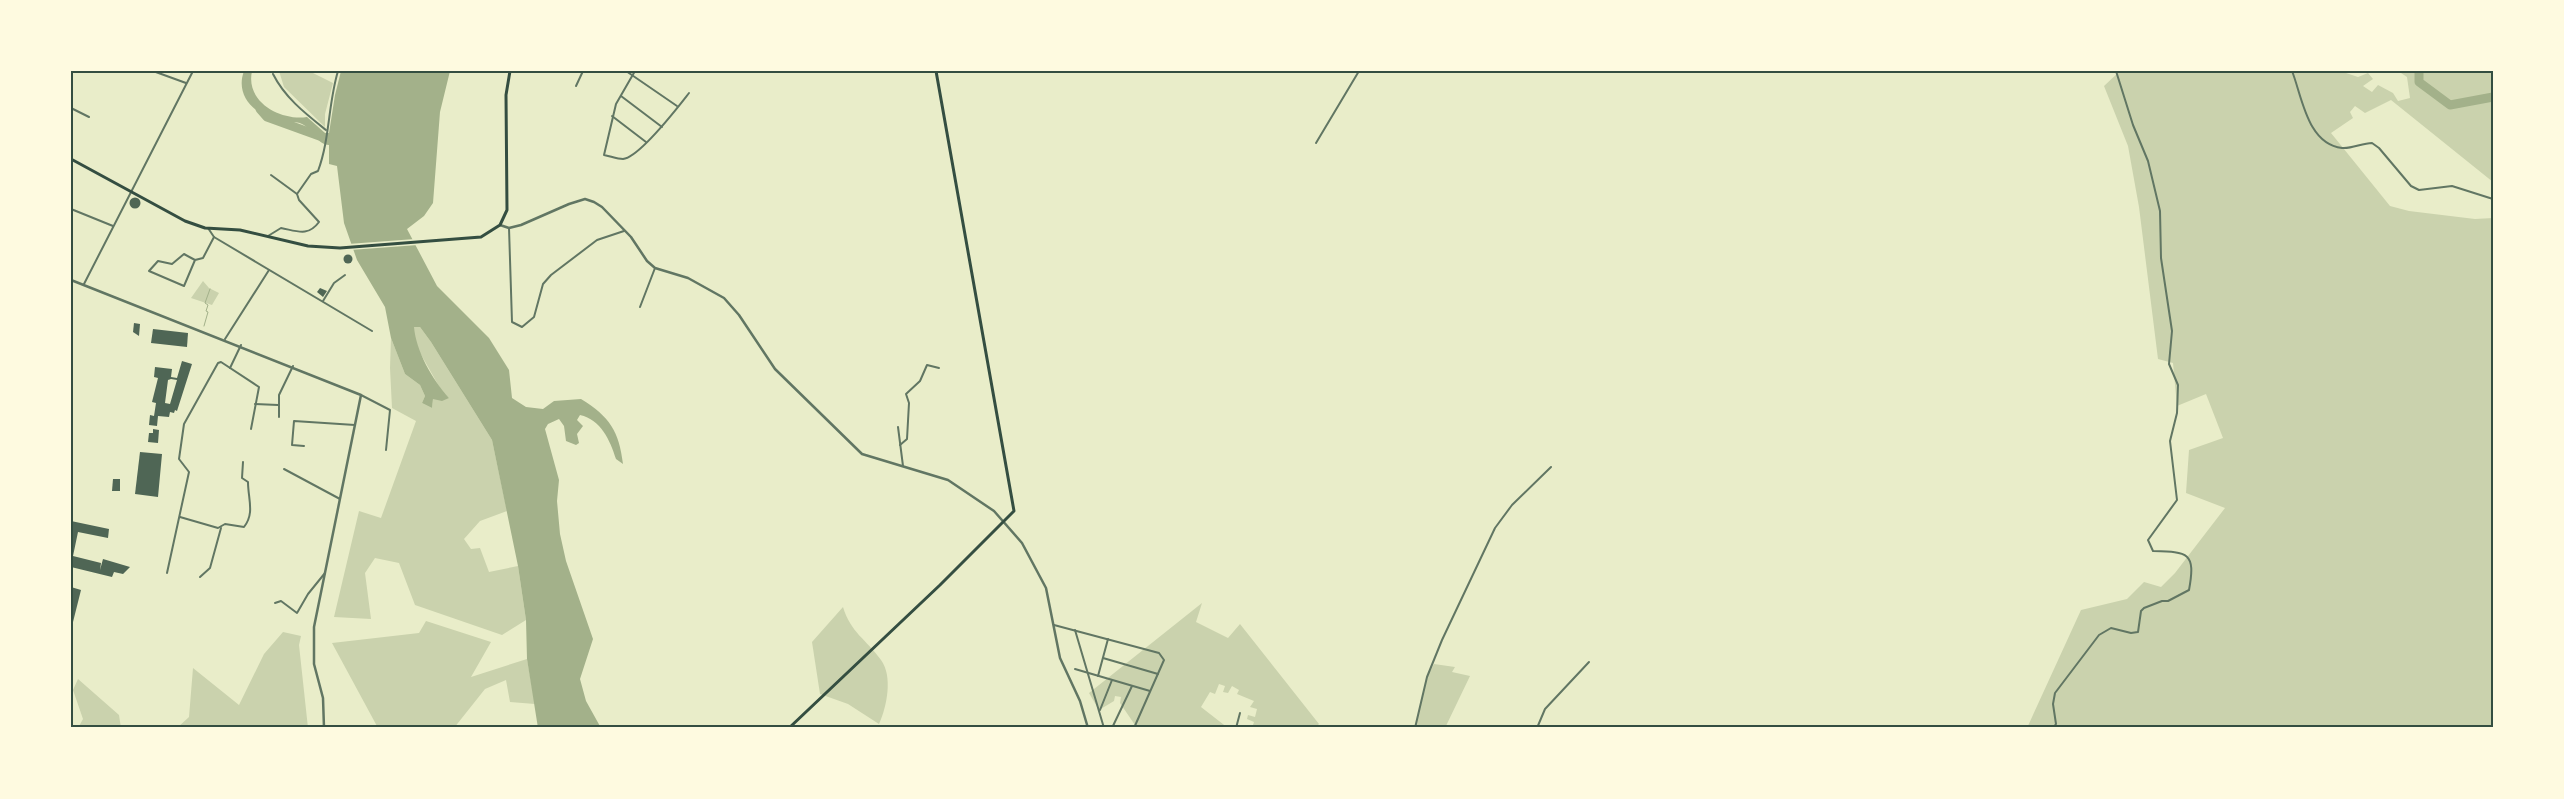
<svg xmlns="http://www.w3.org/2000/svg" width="2564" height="799" viewBox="0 0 2564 799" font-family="Quicksand,sans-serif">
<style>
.green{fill:#cad2ad}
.water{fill:#a3b18a}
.pier{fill:#e9edc9}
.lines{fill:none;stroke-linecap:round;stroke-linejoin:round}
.stream{stroke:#a3b18a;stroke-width:1}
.river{stroke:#a3b18a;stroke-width:9}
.building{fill:#4f6655;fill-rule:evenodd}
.minor{stroke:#617663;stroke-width:2}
.tertiary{stroke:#617663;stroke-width:2.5}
.primary{stroke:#344e41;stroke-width:3}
.trunk{stroke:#344e41;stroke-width:3}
.neatline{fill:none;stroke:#344e41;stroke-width:2}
</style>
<rect width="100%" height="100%" fill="#e9edc9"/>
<g class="green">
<polygon points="279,71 309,71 333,83 325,114 325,127 284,87"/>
<polygon points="2120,71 2340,71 2358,77 2368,73 2373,79 2363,86 2372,92 2378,85 2393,93 2398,101 2410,98 2407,77 2398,71 2493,71 2493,182 2391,100 2365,113 2355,106 2350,112 2353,118 2331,133 2390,206 2409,211 2475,219 2493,218 2493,728 2027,728 2081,610 2127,599 2144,582 2161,587 2175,573 2225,508 2186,493 2189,450 2223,438 2206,394 2177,406 2173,363 2158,359 2139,207 2128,146 2104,86"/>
<polygon points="203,281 209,288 219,293 212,305 191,298"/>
<polygon points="413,327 420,327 431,342 492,440 507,511 480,521 464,539 471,549 480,548 489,572 518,566 526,620 502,635 415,605 399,563 375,558 365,573 371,619 334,617 359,511 381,518 416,421 392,408 390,368 391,338 405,374 420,385 425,396 422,403 432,408 433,398 449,398 440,388 415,344"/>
<polygon points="1202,603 1196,622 1228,638 1240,624 1319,724 1315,728 1252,728 1254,722 1247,719 1248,715 1255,717 1257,709 1250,707 1254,701 1237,694 1239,690 1232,686 1228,693 1223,692 1225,686 1219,684 1215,694 1210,692 1201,707 1228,728 1137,728 1120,703 1121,697 1115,696 1114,701 1099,710 1089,693"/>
<path d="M 843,607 C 851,633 866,639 881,660 C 893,676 887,707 879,724 L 848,704 L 820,694 L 812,642 Z"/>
<polygon points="426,621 491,642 471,677 527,659 535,704 510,702 506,680 485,689 454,728 378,728 332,643 419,633"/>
<polygon points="283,632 301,636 299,645 308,728 177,728 189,717 193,668 239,705 264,654"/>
<polygon points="1434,664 1455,667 1452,672 1470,676 1445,728 1415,728 1427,677"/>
<polygon points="78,679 119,715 121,728 78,728 83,719 73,690"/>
</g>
<path class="water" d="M 244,71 L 252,71 C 245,103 282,121 307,117 L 325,133 L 329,133 L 335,95 L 341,71 L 450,71 L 440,112 L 433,203 L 424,216 L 407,229 L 437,286 L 489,338 L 509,370 L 512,398 L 526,407 L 543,409 L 554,401 L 581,399 C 610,417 619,431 623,464 L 616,459 C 610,440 601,420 580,415 L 577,420 L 583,426 L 577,434 L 579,443 L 576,445 L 566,441 L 564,426 L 559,419 L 548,424 L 545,429 L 559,480 L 557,501 L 560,534 L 566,561 L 593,639 L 580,679 L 586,701 L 601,728 L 538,728 L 527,659 L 526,620 L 518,566 L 492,440 L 431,342 L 420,327 L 414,327 C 416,351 432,379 449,398 L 442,401 L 433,399 L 432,408 L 422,403 L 425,396 L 420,385 L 405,374 L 391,338 L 385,307 L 357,260 L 344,223 L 337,166 L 329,164 L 329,145 C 318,145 312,129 302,124 C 296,121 290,123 283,122 C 258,117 234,98 244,71 Z"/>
<polygon class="pier" points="415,239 418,245 350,250 348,244"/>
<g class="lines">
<polyline class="stream" points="204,326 208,312 206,311 208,305 205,303 210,289"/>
<g class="river">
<polyline points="2419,71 2419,82 2450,105 2493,97"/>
<polyline points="260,109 267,117 325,138"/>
</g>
</g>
<g class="building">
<circle cx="135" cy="203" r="5.5"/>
<circle cx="348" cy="259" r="4.5"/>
<polygon points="320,288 327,291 323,297 317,292"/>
<polygon points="134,323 140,324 139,336 133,332"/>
<polygon points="153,329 188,333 187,347 151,343"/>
<path d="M 182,361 L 192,364 L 177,411 L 175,410 L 174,413 L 170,412 L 169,417 L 158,416 L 157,426 L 149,425 L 150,415 L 154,416 L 156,403 L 152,402 L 158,378 L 154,377 L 155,367 L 172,369 L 171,377 L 177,378 ZM 171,379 L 177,380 L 170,404 L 165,403 L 168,380 Z"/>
<polygon points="153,429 159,430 158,443 148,442 149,433 153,433"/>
<polygon points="140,452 162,454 158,497 135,494"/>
<polygon points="113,479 120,479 120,491 112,491"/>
<polygon points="71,521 109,529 108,538 78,532 73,556 101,563 100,570 103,559 130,567 123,574 114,572 112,577 71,567"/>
<polygon points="71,587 81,590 72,626 71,626"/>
</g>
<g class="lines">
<g class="minor">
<polyline points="153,71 186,83"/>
<polyline points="626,71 677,106"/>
<path d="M 635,71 L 616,104 L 604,155 C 610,156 617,159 623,159 C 640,157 678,107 689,93"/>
<path d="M 2292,71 C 2302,96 2307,144 2342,148 C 2352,149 2362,143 2372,143 L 2379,148 L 2411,186 L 2419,190 L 2452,186 L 2493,199"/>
<path d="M 273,74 C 285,98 306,114 326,130"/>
<polyline points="576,86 583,71"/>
<polyline points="621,96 662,127"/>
<polyline points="71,108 89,117"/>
<polyline points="612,116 646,142"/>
<polyline points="1316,143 1359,71"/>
<polyline points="271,175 297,194"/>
<polyline points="71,209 113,226"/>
<polyline points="208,228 214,237 372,331"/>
<polyline points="509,228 512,322 522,327 534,317 543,284 551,275 597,240 624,231"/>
<path d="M 268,236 L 281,228 C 297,231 308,237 319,222 L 299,200 L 297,194 L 311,174 L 318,171 C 330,139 328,104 338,71"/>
<polyline points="195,260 184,286 149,271 158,261 172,264 184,254 195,260 203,258 214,237"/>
<polyline points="84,284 193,71"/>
<polyline points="323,301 334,283 345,275"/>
<polyline points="640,307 655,268"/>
<polyline points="225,339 269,270"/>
<polyline points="230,368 241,345"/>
<polyline points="361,395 390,410 386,450"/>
<polyline points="255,404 278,405"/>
<polyline points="279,417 279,395 293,366"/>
<polyline points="898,427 903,466"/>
<polyline points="900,445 907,439 909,403 906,394 920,381 927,365 939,368"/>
<polyline points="304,446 292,445 294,421 355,425"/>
<polyline points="284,469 340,499"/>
<path d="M 180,517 L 218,528 L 225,524 L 244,527 C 255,513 248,499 248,482 L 242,478 L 243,462"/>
<polyline points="167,573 189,472 179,459 184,424 218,363 221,362 259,387 251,429"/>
<polyline points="200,577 210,568 221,528"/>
<polyline points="275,603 281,601 297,613 308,594 325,573"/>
<polyline points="1054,625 1159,653 1164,660 1134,728"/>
<polyline points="1075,630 1104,728"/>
<polyline points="1103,658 1158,674"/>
<polyline points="1075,669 1150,691"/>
<polyline points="1098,676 1108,639"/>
<polyline points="1100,710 1112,680"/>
<polyline points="1112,728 1132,686"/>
<polyline points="1236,728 1240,713"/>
<polyline points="1415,728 1427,677 1442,640 1495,528 1512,505 1551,467"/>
<polyline points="1537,728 1545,709 1589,662"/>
<path d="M 2053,728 L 2056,724 L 2053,704 L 2055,693 L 2099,635 L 2111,628 L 2131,633 L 2138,632 L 2141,611 L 2144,608 L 2162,601 L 2168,601 L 2189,590 C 2196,552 2188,552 2153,551 L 2148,540 L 2177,500 L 2170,441 L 2177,413 L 2178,385 L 2169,364 L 2172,331 L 2161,258 L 2160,211 L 2148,161 L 2133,125 L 2116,71"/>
</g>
<g class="tertiary">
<polyline points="500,225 509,228 521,225 569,204 585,199 594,202 602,207 631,237 647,261 655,268 688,278 724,298 739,315 775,369 862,454 948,480 994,511 1022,543 1046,588 1060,658 1080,701 1088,728"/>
<polyline points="71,280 361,395 314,627 314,664 323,698 324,728"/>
</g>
<polyline class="primary" points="71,159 185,221 205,228 240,230 308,246 340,248 481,237 500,225 507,210 506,95 510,71"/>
<polyline class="trunk" points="789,728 940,585 1014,511 936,71"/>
</g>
<rect width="2564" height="799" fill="none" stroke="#fefae0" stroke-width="145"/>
<rect x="72" y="72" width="2420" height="654" class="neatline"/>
</svg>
